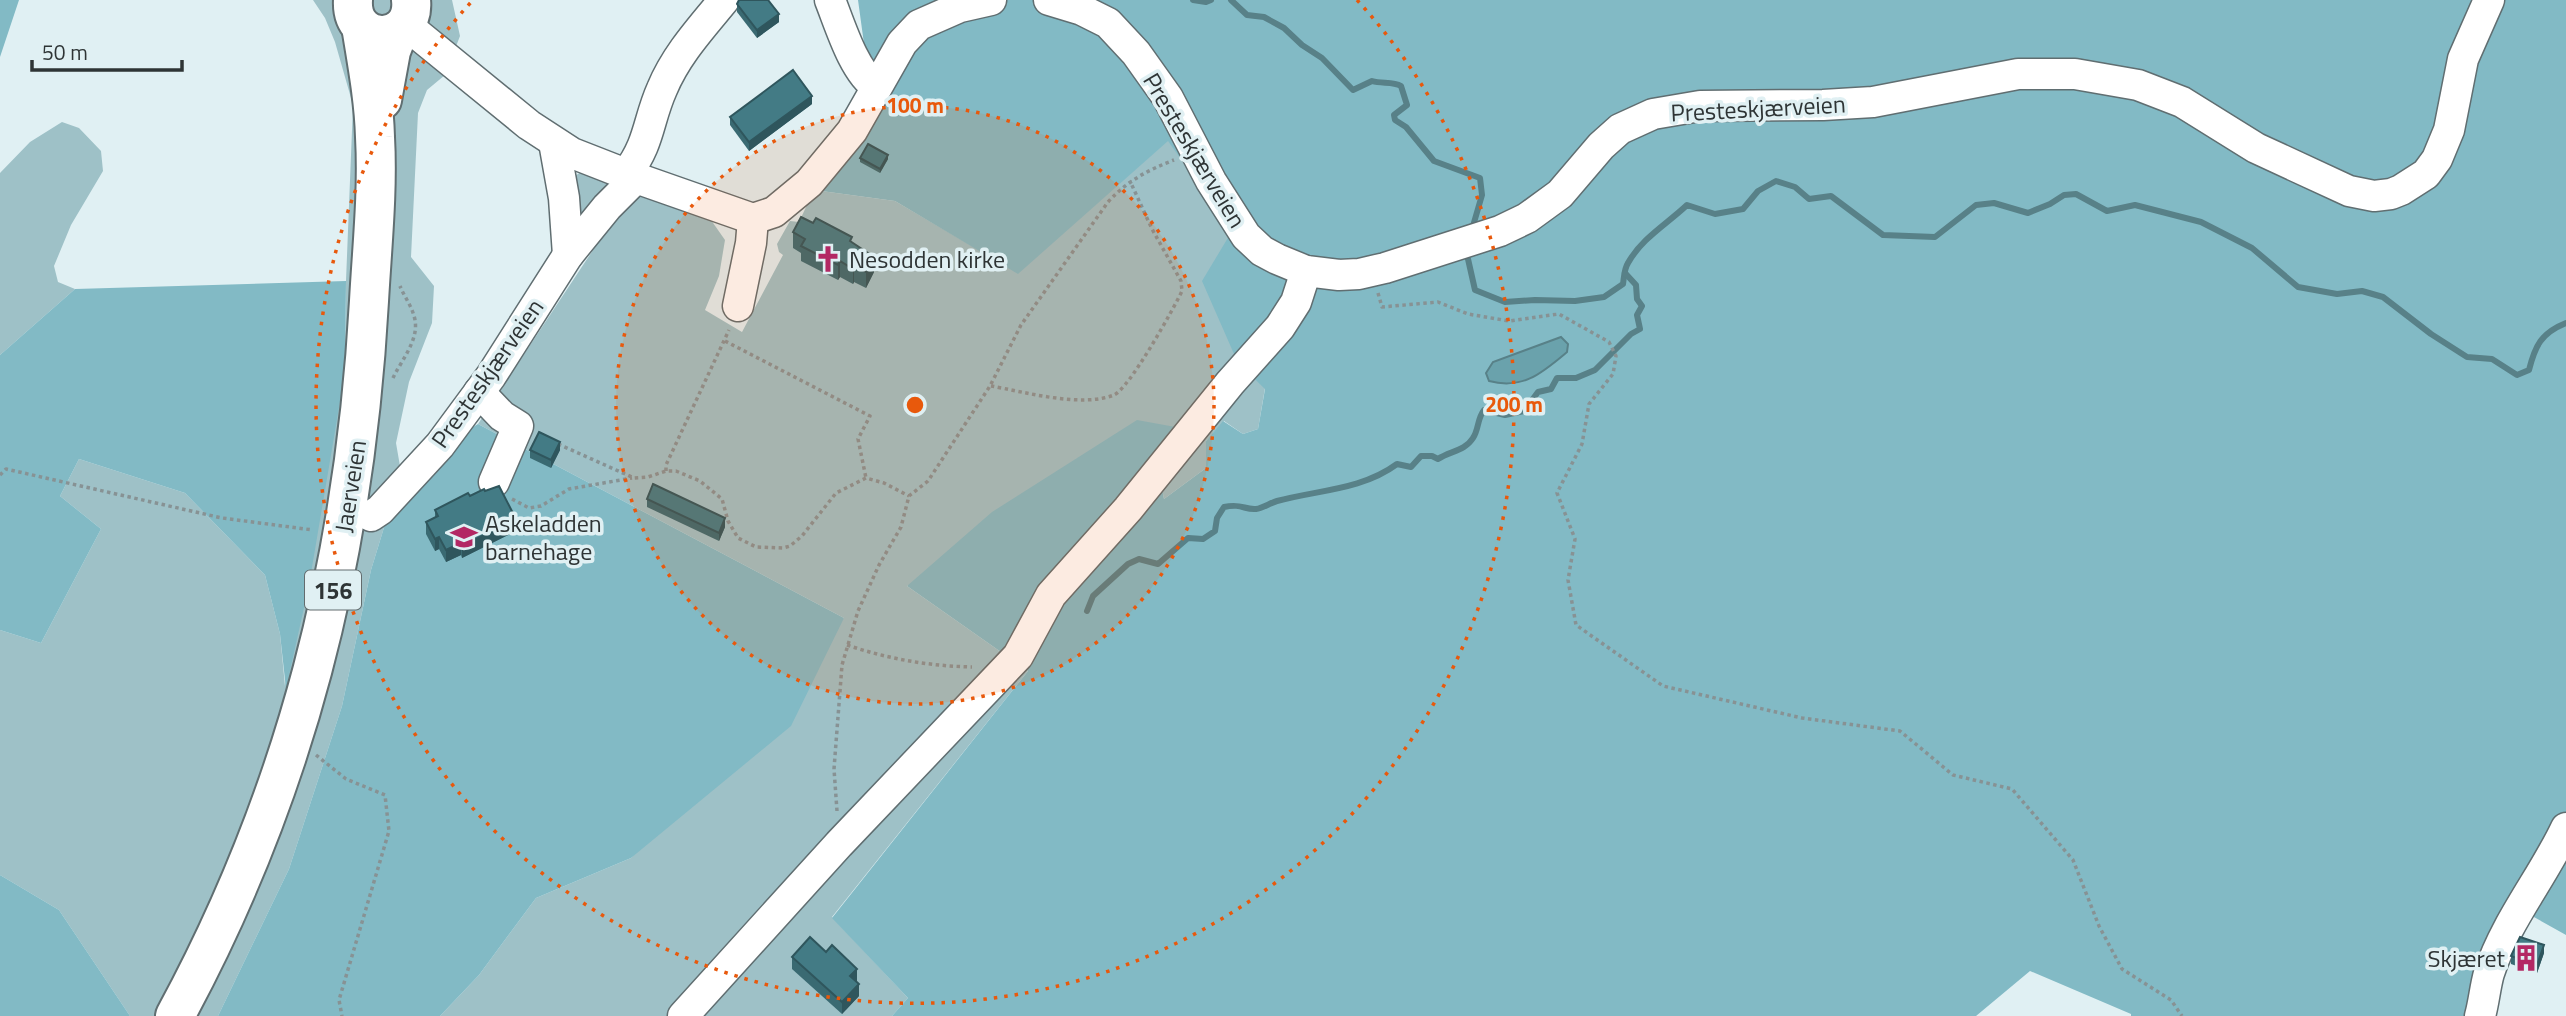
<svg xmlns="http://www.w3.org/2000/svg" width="2566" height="1016" viewBox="0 0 2566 1016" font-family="'Titillium Web',sans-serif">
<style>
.green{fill:#9ec1c7}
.forest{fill:#82bac5}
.water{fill:#6aa2ac;stroke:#588188;stroke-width:2}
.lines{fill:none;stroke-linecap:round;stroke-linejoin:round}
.stream{stroke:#588188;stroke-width:6}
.minor-casing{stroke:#606e71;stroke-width:33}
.major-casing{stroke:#606e71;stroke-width:42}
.path{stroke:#879294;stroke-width:3.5;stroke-dasharray:3.5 3.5;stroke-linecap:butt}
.minor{stroke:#fff;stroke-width:30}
.major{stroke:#fff;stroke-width:38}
.wall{fill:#3a6a72}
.shaded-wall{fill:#2f565d}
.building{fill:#437b85;stroke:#2f565d;stroke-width:2}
.ring{fill:none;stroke:#e8590c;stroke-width:3.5;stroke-dasharray:3.5 7}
.labels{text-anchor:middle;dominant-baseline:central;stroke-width:7;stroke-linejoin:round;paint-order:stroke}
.shield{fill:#e0f0f3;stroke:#636c6e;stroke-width:2}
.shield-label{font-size:23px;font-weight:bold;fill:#2e3435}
.street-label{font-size:24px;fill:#2e3435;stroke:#e0f0f3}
.poi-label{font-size:24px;fill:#2e3435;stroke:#e0f0f3;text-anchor:start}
.centre{fill:#e8590c;stroke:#e0f0f3;stroke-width:3.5}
.ring-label{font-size:21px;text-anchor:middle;font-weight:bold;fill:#e8590c;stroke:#e0f0f3;stroke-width:7;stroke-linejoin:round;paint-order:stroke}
</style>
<rect width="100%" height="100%" fill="#e0f0f3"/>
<g class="green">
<polygon points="313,0 452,0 460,36 445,75 427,90 418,113 411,257 434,286 432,323 409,382 396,443 401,472 371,570 342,706 289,869 218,1016 130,1016 59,910 0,875 0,630 41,643 101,529 60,496 79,459 185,493 265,575 280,634 285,686 345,371 346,281 353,105 335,42 325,18"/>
<polygon points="62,122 79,128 101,151 103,171 71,225 54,266 58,282 75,289 0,355 0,173 30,142"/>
<polygon points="1168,140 1232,231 1238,363 1265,388 1258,429 1243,434 1224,421 1206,441 1206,468 1164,499 1157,463 907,586 1028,671 832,917 908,998 892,1016 440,1016 479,975 536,898 631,858 844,618 478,424 595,247 576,227 573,177 583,171 704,210 725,240 719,276 705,310 742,332 783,255 779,252 777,244 790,221 799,222 814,190 895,201 1018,273"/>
</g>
<g class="forest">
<polygon points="0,0 19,0 0,57"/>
<polygon points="858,0 2566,0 2566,935 2525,912 2488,1016 2131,1016 2131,1014 2030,971 1976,1016 892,1016 908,998 832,918 1028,671 907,586 992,512 1137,420 1181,428 1157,463 1164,499 1206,468 1206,441 1223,421 1243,434 1258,429 1265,389 1238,363 1202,281 1232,231 1168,141 1018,274 895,201 814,190 868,73"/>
<polygon points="346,281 345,372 309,585 286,689 280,634 265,575 185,493 79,459 60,496 101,529 41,643 0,630 0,355 75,289"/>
<polygon points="478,424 844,618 791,726 631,858 536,898 479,975 440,1016 218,1016 289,869 342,706 371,570 401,472"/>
<polygon points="0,875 59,910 130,1016 0,1016"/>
</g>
<path class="water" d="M 1561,337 L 1568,344 L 1567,352 C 1542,373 1523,390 1489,381 L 1486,373 L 1493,362 Z"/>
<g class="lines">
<g class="stream">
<polyline points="1193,0 1206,2 1211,0"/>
<path d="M 1231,0 L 1247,15 L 1264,17 L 1284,28 L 1302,45 L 1322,58 L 1353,90 L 1372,81 C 1382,84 1393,81 1401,86 L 1407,105 L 1394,115 L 1395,120 L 1406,127 L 1434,161 L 1480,178 L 1482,195 L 1473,226"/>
<path d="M 1468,259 L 1475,290 L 1505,302 L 1535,300 L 1575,301 L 1604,297 L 1623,284 C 1624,278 1624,269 1628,263 C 1642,238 1667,224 1687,205 L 1715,214 L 1743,209 L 1758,191 L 1776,181 L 1795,187 L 1809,199 L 1831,196 L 1883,235 L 1935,237 L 1976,205 L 1994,203 L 2028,213 L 2050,204 L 2064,195 L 2076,194 L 2107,211 L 2135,205 L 2201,222 L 2252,248 L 2298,287 L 2337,294 L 2362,291 L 2383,297 L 2431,334 L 2467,357 L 2492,359 L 2517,375 L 2529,370 C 2535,346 2541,333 2566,323"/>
<path d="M 1087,611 L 1093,596 L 1128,564 L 1139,559 L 1158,564 L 1188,538 L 1203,539 L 1215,531 L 1217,518 L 1224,507 C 1242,503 1244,510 1256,509 C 1263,508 1270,503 1277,501 C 1317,490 1362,490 1397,464 L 1411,467 L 1421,456 L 1432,456 L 1438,459 C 1450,451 1465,451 1473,438 C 1479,429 1477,419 1484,410 L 1505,415 L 1524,411 L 1538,392 L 1551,389 L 1557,378 L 1576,378 L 1595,370 L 1631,334 L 1640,329 L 1637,315 L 1642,306 L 1637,299 L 1636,285 L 1625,273"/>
</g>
<defs>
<g id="minor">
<path d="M 830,0 C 840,25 854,72 876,86"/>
<polyline points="1049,0 1082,10 1108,23 1136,53 1168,98 1211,181 1246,236 1262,251 1277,259 1306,271 1339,275 1359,274 1385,268 1500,231 1527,218 1560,194 1601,146 1620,129 1653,114 1700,106 1823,105 1873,102 2018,74 2075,74 2138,85 2182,102 2256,148 2349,191 2374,196 2391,194 2401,190 2426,174 2437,159 2449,130 2463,59 2489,0"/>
<polyline points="405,24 529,125 572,153 636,178 753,219 774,212 809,183 852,131 902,43 919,25 960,7 991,0"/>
<polyline points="554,142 564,198 568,255"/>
<path d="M 627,173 C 650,143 648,120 662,89 C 676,55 701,28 724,0"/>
<polyline points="738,306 751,243 753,219"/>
<polyline points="479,392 502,416 518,426 494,482"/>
<polyline points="371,516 380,510 440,445 491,376 568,255 607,207 636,178"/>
<polyline points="683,1016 839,844 1018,656 1051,595 1128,509 1230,383 1280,327 1296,302 1306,271"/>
<path d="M 2480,1016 C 2484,1002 2485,987 2489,973 C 2506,921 2543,877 2566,828"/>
</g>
<g id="major">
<path d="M 353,0 C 350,48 416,45 411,0"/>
<polyline points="382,100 391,51 399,30"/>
<path d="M 175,1016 C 297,791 355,556 369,301 C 372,247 378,191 375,137 C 374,100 367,63 361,26"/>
</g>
</defs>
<use href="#minor" class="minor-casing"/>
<use href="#major" class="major-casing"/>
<g class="path">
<polyline points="1378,293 1382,307 1438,302 1468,314 1509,321 1559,314 1609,342 1616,356 1613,374 1589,404 1582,444 1557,493 1575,539 1568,580 1576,625 1663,686 1802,718 1900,731 1953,775 2012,789 2073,860 2099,926 2122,969 2171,1000 2182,1016"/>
<polyline points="725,341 870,416 858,439 866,478"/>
<path d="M 393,378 C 402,359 421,338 414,316 C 411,305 404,296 400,286"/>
<path d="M 991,386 C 1025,392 1081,408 1114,395 C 1129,389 1174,308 1182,291 L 1181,281 L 1152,229 L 1130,181"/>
<polyline points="558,444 634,478 648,477 666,471 676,471 700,481 722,499 728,521 738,538 756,547 783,548 790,546 802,536 836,493 866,478 884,483 909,496"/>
<polyline points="666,471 666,465 729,330"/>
<polyline points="0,475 6,469 222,518 313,530"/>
<polyline points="512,499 529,508 541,506 569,489 632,478"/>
<path d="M 847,645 C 888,659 929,666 972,667"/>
<polyline points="316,755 346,779 385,795 389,831 339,1000 342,1016"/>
<path d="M 837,811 L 834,769 L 842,665 L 858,611 L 879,565 L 901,527 L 909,496 L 928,481 L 990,386 L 1021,325 L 1108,202 C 1127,181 1148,170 1174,160"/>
</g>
<use href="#minor" class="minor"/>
<use href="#major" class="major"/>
</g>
<g class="wall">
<polygon points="737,4 779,22 757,38 737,12"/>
<polygon points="812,104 749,151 730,125 730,117"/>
<polygon points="860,158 888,159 880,173 860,162"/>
<polygon points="793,232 852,243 874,272 866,288 854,282 853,284 840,277 838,280 801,261 801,253 793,248"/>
<polygon points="530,450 560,450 551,468 530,458"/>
<polygon points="647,499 725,527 719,541 647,507"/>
<polygon points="435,510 516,531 462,558 461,555 446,562 439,549 435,551 426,534 426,522 435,517"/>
<polygon points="2544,953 2537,973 2511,964 2511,956"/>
<polygon points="792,957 857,981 859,996 842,1014 792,969"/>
</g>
<g class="shaded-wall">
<polygon points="779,14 779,22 757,38 757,30"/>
<polygon points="812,96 812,104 749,151 749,142"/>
<polygon points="888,155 888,159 880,173 880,169"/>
<polygon points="874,257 874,272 866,288 866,272"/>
<polygon points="840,261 840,277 838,280 838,265"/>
<polygon points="854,266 854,282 853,284 853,269"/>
<polygon points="560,442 560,450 551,468 551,460"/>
<polygon points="725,518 725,527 719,541 719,533"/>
<polygon points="516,519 516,531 462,558 462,546"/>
<polygon points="439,537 439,549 435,551 435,539"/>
<polygon points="461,543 461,555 446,562 446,550"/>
<polygon points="2544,945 2544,953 2537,973 2537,965"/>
<polygon points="857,969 857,981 850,988 850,976"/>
<polygon points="859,984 859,996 842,1014 842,1002"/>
</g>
<g class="building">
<polygon points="739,0 768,0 779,14 757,30 737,4"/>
<polygon points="793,70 812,96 749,142 730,117"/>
<polygon points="868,144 888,155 880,169 860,158"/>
<polygon points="801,217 813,223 816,218 852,237 850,241 874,257 866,272 854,266 853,269 840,261 838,265 801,246 805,239 793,232"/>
<polygon points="539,432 560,442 551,460 530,450"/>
<polygon points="653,484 725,518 719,533 647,499"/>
<polygon points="499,486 516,519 462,546 461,543 446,550 439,537 435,539 426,522 438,516 435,510 468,493 470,496 484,489 485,491"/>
<polygon points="810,937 826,952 832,945 857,969 850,976 859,984 842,1002 792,957"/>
<polygon points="2520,937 2544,945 2537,965 2511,956"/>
</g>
<circle cx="915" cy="405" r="299" fill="#e8590c" fill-opacity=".12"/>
<g class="ring">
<circle cx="915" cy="405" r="299"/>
<path d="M1357 0A599 599 0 1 1 473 0"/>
</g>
<defs>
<symbol id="church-bare" viewBox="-9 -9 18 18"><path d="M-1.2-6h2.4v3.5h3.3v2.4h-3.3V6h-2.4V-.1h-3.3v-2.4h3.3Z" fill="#b32864" stroke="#e0f0f3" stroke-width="2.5" paint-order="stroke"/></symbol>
<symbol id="school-bare" viewBox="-9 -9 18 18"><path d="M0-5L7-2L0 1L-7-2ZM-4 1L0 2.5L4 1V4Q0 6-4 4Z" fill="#b32864" stroke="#e0f0f3" stroke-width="2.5" paint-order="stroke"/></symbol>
<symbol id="building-bare" viewBox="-9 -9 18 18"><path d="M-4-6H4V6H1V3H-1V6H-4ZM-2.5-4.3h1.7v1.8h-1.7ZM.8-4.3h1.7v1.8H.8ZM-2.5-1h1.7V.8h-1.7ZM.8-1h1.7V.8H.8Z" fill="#b32864" stroke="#e0f0f3" stroke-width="2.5" paint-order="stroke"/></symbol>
</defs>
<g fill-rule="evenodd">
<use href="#church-bare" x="809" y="240" width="38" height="38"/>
<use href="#school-bare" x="445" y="518" width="38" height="38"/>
<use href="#building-bare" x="2507" y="939" width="38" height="38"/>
</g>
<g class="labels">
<rect class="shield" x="305" y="570.5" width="56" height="39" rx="5"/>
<g class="shield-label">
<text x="333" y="590">156</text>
</g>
<g class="street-label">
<text transform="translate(1758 108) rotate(-3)">Presteskjærveien</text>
<text transform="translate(1195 150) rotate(59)">Presteskjærveien</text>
<text transform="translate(487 373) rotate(-55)">Presteskjærveien</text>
<text transform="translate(350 486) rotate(-81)">Jaerveien</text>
</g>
<g class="poi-label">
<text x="849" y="259">Nesodden kirke</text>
<text x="485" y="523">Askeladden<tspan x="485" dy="28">barnehage</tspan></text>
<text x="2505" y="958" text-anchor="end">Skjæret</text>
</g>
</g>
<circle cx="915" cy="405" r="10" class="centre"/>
<g class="ring-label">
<text x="915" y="113">100 m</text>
<text x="1514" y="412">200 m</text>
</g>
<path d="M32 60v10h150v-10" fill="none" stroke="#2e3435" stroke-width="3.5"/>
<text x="42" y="60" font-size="21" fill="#2e3435" stroke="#e0f0f3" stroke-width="5" paint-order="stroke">50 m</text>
</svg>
